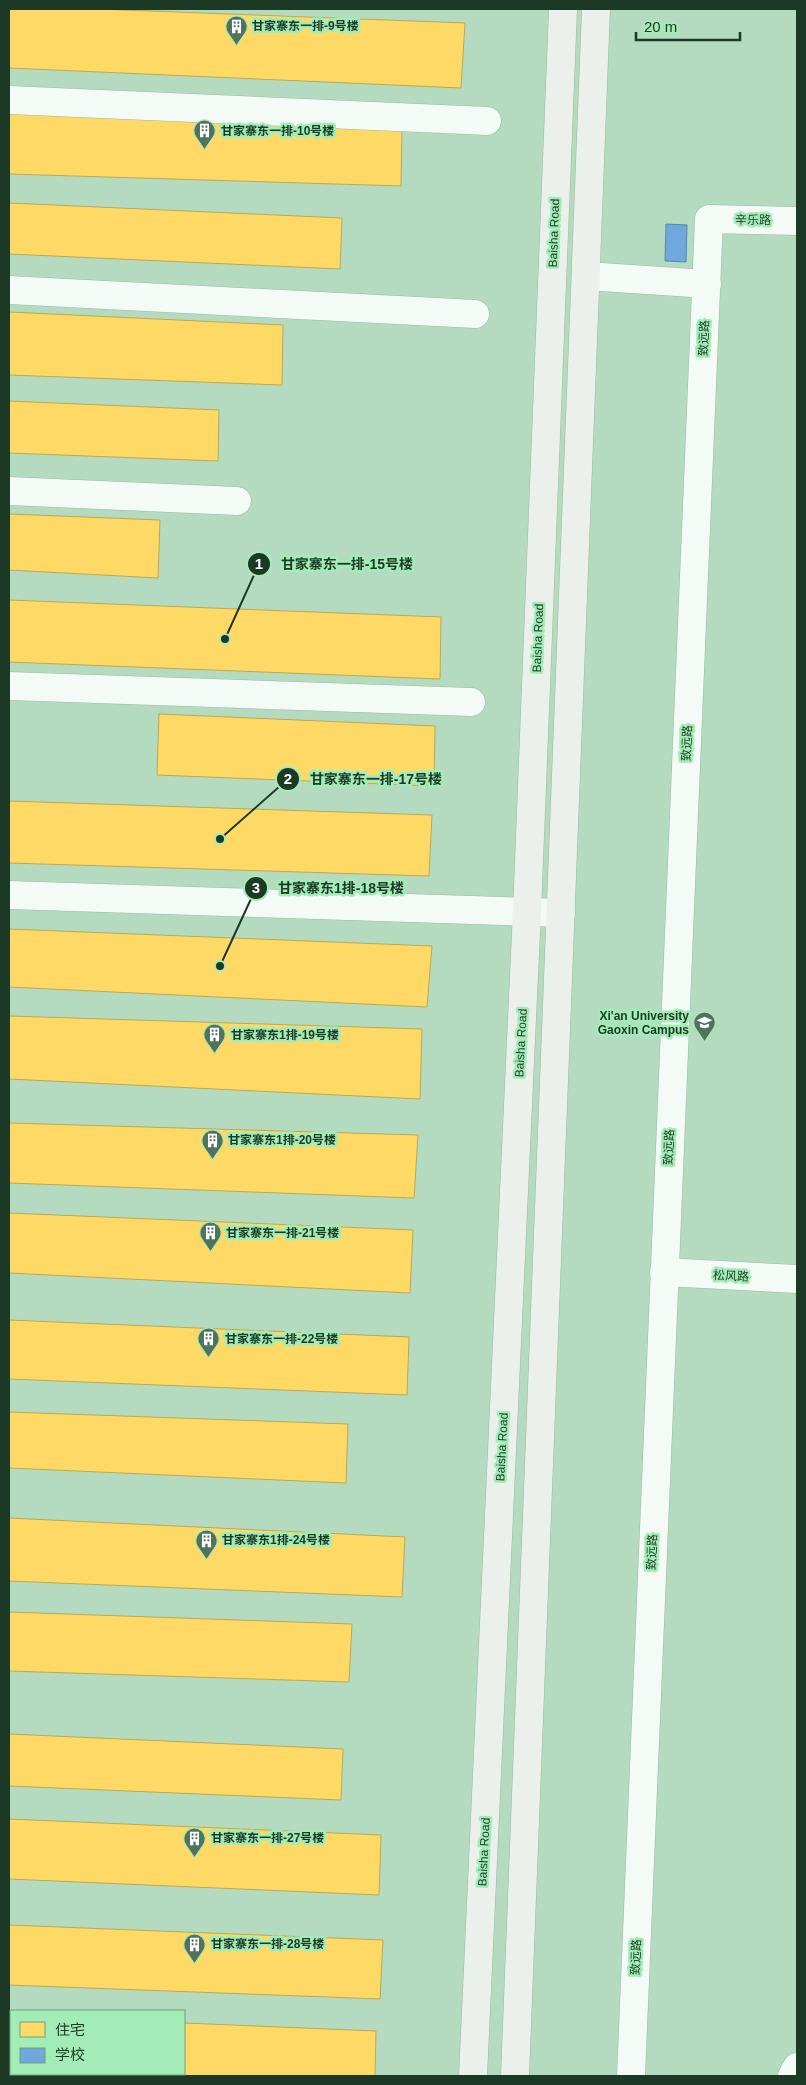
<svg xmlns="http://www.w3.org/2000/svg" width="806" height="2085" viewBox="0 0 806 2085" font-family="Arial,'Noto Sans SC',sans-serif">
<style>
.homes{fill:#ffd966;stroke:#bba952}
.schools{fill:#6fa8dc;stroke:#5687a5}
.lines{fill:none;stroke-linecap:round;stroke-linejoin:round}
.street-casing{stroke:#99b8a2;stroke-width:29}
.secondary-casing{stroke:#99b8a2;stroke-width:29}
.street{stroke:#f4faf5;stroke-width:28}
.secondary{stroke:#ebf0ea;stroke-width:28}
.labels{text-anchor:middle;dominant-baseline:central;stroke-width:5;stroke-linejoin:round;paint-order:stroke}
.poi-label{font-size:12px;font-weight:bold;fill:#1c3925;stroke:#a3ecb8;text-anchor:start}
.street-label{font-size:12px;fill:#1c3925;stroke:#a3ecb8}
.leader{fill:none;stroke:#1c3925;stroke-width:2}
.callout-dot{fill:#1c3925;stroke:#a3ecb8;stroke-width:2}
.mark-label{font-size:15px;text-anchor:middle;font-weight:bold;fill:#fff}
.callout-label{font-size:14px;text-anchor:middle;font-weight:bold;fill:#1c3925;stroke:#a3ecb8;stroke-width:5;stroke-linejoin:round;paint-order:stroke}
</style>
<rect width="100%" height="100%" fill="#b4dbbf"/>
<g class="homes">
<polygon points="9,9 97,9 465,23 461,88 9,68"/>
<polygon points="9,109 402,126 401,186 9,174"/>
<polygon points="9,203 342,218 340,269 9,254"/>
<polygon points="9,312 283,325 282,385 9,375"/>
<polygon points="9,401 219,410 218,461 9,453"/>
<polygon points="9,514 160,520 158,578 9,570"/>
<polygon points="9,600 441,617 440,679 9,662"/>
<polygon points="159,714 435,726 434,786 157,775"/>
<polygon points="9,801 432,815 429,876 9,863"/>
<polygon points="9,929 432,946 427,1007 9,987"/>
<polygon points="9,1016 422,1029 420,1099 9,1079"/>
<polygon points="9,1123 418,1135 414,1198 9,1183"/>
<polygon points="9,1213 413,1230 410,1293 9,1273"/>
<polygon points="9,1320 409,1337 407,1395 9,1379"/>
<polygon points="9,1412 348,1424 346,1483 9,1468"/>
<polygon points="9,1518 405,1537 402,1597 9,1581"/>
<polygon points="9,1612 352,1624 349,1682 9,1671"/>
<polygon points="9,1734 343,1749 341,1800 9,1786"/>
<polygon points="9,1819 381,1835 379,1895 9,1879"/>
<polygon points="9,1925 383,1940 380,1999 9,1985"/>
<polygon points="9,2016 11,2016 11,2074 184,2074 184,2023 376,2031 375,2076 9,2075"/>
</g>
<polygon class="schools" points="666,224 687,225 686,262 665,261"/>
<g class="lines">
<defs>
<g id="street">
<polyline points="9,100 487,121"/>
<polyline points="586,276 707,284"/>
<polyline points="9,290 475,314"/>
<polyline points="9,491 237,501"/>
<polyline points="9,686 471,702"/>
<polyline points="9,895 561,913"/>
<polyline points="664,1272 797,1279"/>
<polyline points="631,2076 709,219 797,221"/>
<polyline points="792,2076 797,2067"/>
</g>
<g id="secondary">
<polyline points="473,2076 527,911 563,9"/>
<polyline points="515,2076 596,9"/>
</g>
</defs>
<use href="#street" class="street-casing"/>
<use href="#secondary" class="secondary-casing"/>
<use href="#street" class="street"/>
<use href="#secondary" class="secondary"/>
</g>
<defs>
<symbol id="building-pin" viewBox="-11 -11 22 30"><path d="M0 17L-7.5 6A9.5 9.5 0 1 1 7.5 6Z" fill="#51725b" stroke="#a3ecb8"/><path d="M-4-6H4V6H1V3H-1V6H-4ZM-2.5-4.3h1.7v1.8h-1.7ZM.8-4.3h1.7v1.8H.8ZM-2.5-1h1.7V.8h-1.7ZM.8-1h1.7V.8H.8Z" fill="#fff"/></symbol>
<symbol id="university-pin" viewBox="-11 -11 22 30"><path d="M0 17L-7.5 6A9.5 9.5 0 1 1 7.5 6Z" fill="#51725b" stroke="#a3ecb8"/><path d="M0-5L7-2L0 1L-7-2ZM-4 1L0 2.5L4 1V4Q0 6-4 4Z" fill="#fff"/></symbol>
</defs>
<g fill-rule="evenodd">
<use href="#building-pin" x="224" y="14" width="25" height="34"/>
<use href="#building-pin" x="192" y="118" width="25" height="34"/>
<use href="#university-pin" x="692" y="1010" width="25" height="34"/>
<use href="#building-pin" x="202" y="1022" width="25" height="34"/>
<use href="#building-pin" x="200" y="1128" width="25" height="34"/>
<use href="#building-pin" x="198" y="1220" width="25" height="34"/>
<use href="#building-pin" x="196" y="1326" width="25" height="34"/>
<use href="#building-pin" x="194" y="1528" width="25" height="34"/>
<use href="#building-pin" x="182" y="1826" width="25" height="34"/>
<use href="#building-pin" x="182" y="1932" width="25" height="34"/>
</g>
<g class="labels">
<g class="poi-label">
<text x="252" y="26">甘家寨东一排-9号楼</text>
<text x="221" y="131">甘家寨东一排-10号楼</text>
<text x="689" y="1016" text-anchor="end">Xi'an University<tspan x="689" dy="14">Gaoxin Campus</tspan></text>
<text x="231" y="1035">甘家寨东1排-19号楼</text>
<text x="228" y="1140">甘家寨东1排-20号楼</text>
<text x="226" y="1233">甘家寨东一排-21号楼</text>
<text x="225" y="1339">甘家寨东一排-22号楼</text>
<text x="222" y="1540">甘家寨东1排-24号楼</text>
<text x="211" y="1838">甘家寨东一排-27号楼</text>
<text x="211" y="1944">甘家寨东一排-28号楼</text>
</g>
<g class="street-label">
<text transform="translate(753 220) rotate(1)">辛乐路</text>
<text transform="translate(554 233) rotate(-88)">Baisha Road</text>
<text transform="translate(704 338) rotate(-88)">致远路</text>
<text transform="translate(538 638) rotate(-88)">Baisha Road</text>
<text transform="translate(687 743) rotate(-88)">致远路</text>
<text transform="translate(521 1043) rotate(-87)">Baisha Road</text>
<text transform="translate(669 1147) rotate(-88)">致远路</text>
<text transform="translate(731 1276) rotate(3)">松风路</text>
<text transform="translate(502 1447) rotate(-87)">Baisha Road</text>
<text transform="translate(652 1552) rotate(-88)">致远路</text>
<text transform="translate(484 1852) rotate(-87)">Baisha Road</text>
<text transform="translate(636 1957) rotate(-88)">致远路</text>
</g>
</g>
<path class="leader" d="M225 639L259 564M220 839L288 779M220 966L256 888"/>
<g class="callout-dot">
<circle cx="225" cy="639" r="5"/>
<circle cx="220" cy="839" r="5"/>
<circle cx="220" cy="966" r="5"/>
<circle cx="259" cy="564" r="12"/>
<circle cx="288" cy="779" r="12"/>
<circle cx="256" cy="888" r="12"/>
</g>
<g class="mark-label">
<text x="259" y="569">1</text>
<text x="288" y="784">2</text>
<text x="256" y="893">3</text>
</g>
<g class="callout-label">
<text x="347" y="569">甘家寨东一排-15号楼</text>
<text x="376" y="784">甘家寨东一排-17号楼</text>
<text x="341" y="893">甘家寨东1排-18号楼</text>
</g>
<rect width="806" height="2085" fill="none" stroke="#1c3925" stroke-width="20"/>
<rect x="10" y="2010" width="175" height="65" fill="#a3ecb8" stroke="#6da47d"/>
<rect x="20" y="2022" width="25" height="15" fill="#ffd966" stroke="#6da47d"/>
<text x="55" y="2035" font-size="15" fill="#1c3925">住宅</text>
<rect x="20" y="2048" width="25" height="15" fill="#6fa8dc" stroke="#6da47d"/>
<text x="55" y="2060" font-size="15" fill="#1c3925">学校</text>
<path d="M636 32v8h104v-8" fill="none" stroke="#1c3925" stroke-width="2.5"/>
<text x="644" y="32" font-size="15" fill="#1c3925" stroke="#a3ecb8" stroke-width="4" paint-order="stroke">20 m</text>
</svg>
